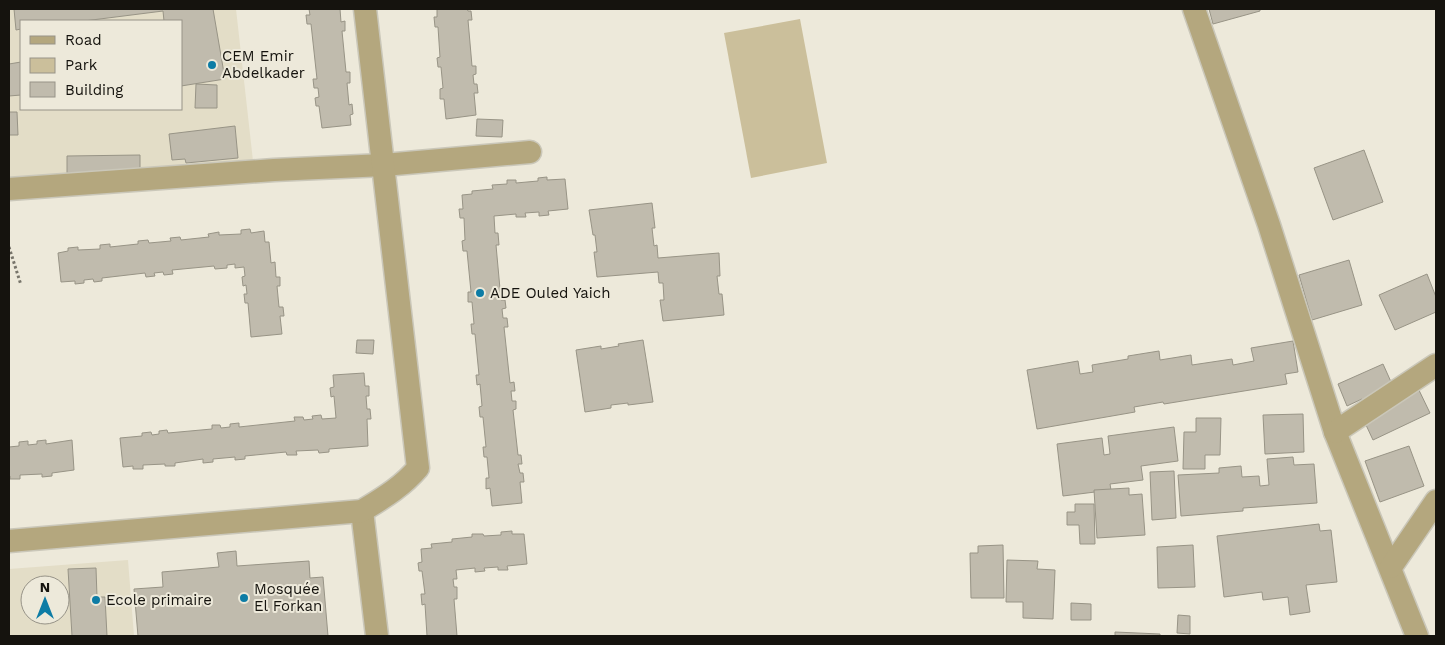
<svg xmlns="http://www.w3.org/2000/svg" width="1445" height="645" viewBox="0 0 1445 645" font-family="'Work Sans',sans-serif">
<style>
.built{fill:#e3ddc7;fill-rule:evenodd}
.green{fill:#cbbf9b}
.building{fill:#c0bbad;stroke:#989486}
.lines{fill:none;stroke-linecap:round;stroke-linejoin:round}
.street-casing{stroke:#cac7b9;stroke-width:25}
.path{stroke:#77746a;stroke-width:3;stroke-dasharray:2.5 2.5;stroke-linecap:butt}
.street{stroke:#b4a77e;stroke-width:22}
.poi-dot{fill:#0d7ca5;stroke:#ede9da;stroke-width:2}
.labels{text-anchor:middle;dominant-baseline:central;stroke-width:4;stroke-linejoin:round;paint-order:stroke}
.poi-label{font-size:15px;fill:#15130e;stroke:#ede9da;text-anchor:start}
</style>
<rect width="100%" height="100%" fill="#ede9da"/>
<g class="built">
<path d="M 9,9 L 236,9 L 253,161 L 9,184 ZM 21,21 L 181,21 L 181,109 L 21,109 Z"/>
<path d="M 128,560 L 134,636 L 9,636 L 9,569 ZM 30,585 L 60,585 L 60,615 L 30,615 Z"/>
</g>
<polygon class="green" points="800,19 827,163 751,178 724,33"/>
<g class="building">
<polygon points="14,9 213,9 225,79 181,86 181,21 164,21 163,11 84,21 21,21 21,29 16,30"/>
<polygon points="309,9 340,9 341,22 345,21 345,31 342,31 346,72 350,72 350,83 347,83 349,105 352,104 353,114 350,115 351,125 322,128 319,106 316,106 315,98 319,97 318,88 314,88 313,79 317,79 311,24 307,24 306,15 310,15"/>
<polygon points="437,9 467,9 468,11 471,11 472,20 468,20 472,66 476,66 476,74 473,75 474,84 477,84 478,93 474,93 476,115 446,119 444,99 440,99 440,89 443,88 441,67 438,67 437,58 440,57 438,27 435,27 434,17 437,17"/>
<polygon points="1209,9 1260,9 1260,11 1213,24"/>
<polygon points="21,62 21,95 9,96 9,64"/>
<polygon points="196,84 217,85 217,108 195,108"/>
<polygon points="9,112 17,112 18,135 9,135"/>
<polygon points="477,119 503,120 502,137 476,136"/>
<polygon points="235,126 238,158 186,163 185,159 172,160 169,134"/>
<polygon points="1364,150 1383,202 1333,220 1314,168"/>
<polygon points="140,155 140,172 67,173 67,156"/>
<polygon points="547,177 547,180 565,179 568,209 548,211 549,215 539,216 539,212 525,213 526,217 516,217 516,214 494,216 495,233 498,233 499,245 496,245 501,300 505,300 506,308 502,309 503,318 507,318 508,327 504,327 510,383 514,382 515,391 511,391 512,401 516,401 516,409 513,410 518,455 521,455 522,464 518,464 520,473 523,473 524,482 520,482 522,503 492,506 490,488 486,489 486,478 489,478 487,457 484,457 483,447 486,447 483,417 480,417 479,407 482,406 480,384 477,385 476,375 479,375 475,334 472,334 471,324 474,324 472,302 468,302 468,292 471,292 467,251 463,251 462,241 465,240 464,218 460,218 459,209 463,209 462,195 472,194 472,191 493,189 492,185 507,184 507,180 516,180 516,183 538,181 538,178"/>
<polygon points="652,203 655,228 652,228 654,246 657,245 658,258 719,253 720,276 717,276 719,294 722,294 724,315 663,321 660,300 664,300 663,283 659,283 658,272 597,277 594,252 597,252 595,235 593,235 589,210"/>
<polygon points="250,229 251,233 264,231 265,242 269,242 271,263 275,262 276,277 280,277 280,286 277,286 279,307 283,307 284,316 280,316 282,334 251,337 248,303 245,303 244,294 247,294 246,285 243,286 242,277 245,276 244,267 235,268 235,264 227,265 227,268 215,269 214,266 172,270 173,274 164,275 163,272 154,273 155,276 146,277 145,273 102,278 102,281 94,282 93,279 84,280 84,283 75,284 75,281 61,282 58,253 68,251 68,248 78,247 78,250 100,249 100,245 110,244 110,247 138,244 138,241 148,240 149,243 171,241 170,238 180,237 181,240 209,237 208,234 219,232 219,235 241,234 241,230"/>
<polygon points="1349,260 1362,305 1312,320 1299,275"/>
<polygon points="1427,274 1436,297 1436,312 1395,330 1379,295"/>
<polygon points="357,340 374,340 373,354 356,353"/>
<polygon points="643,340 653,402 628,405 628,403 611,405 611,408 585,412 576,350 601,346 601,349 619,346 618,344"/>
<polygon points="1293,341 1298,372 1285,374 1287,384 1164,404 1163,402 1134,407 1135,412 1037,429 1027,370 1078,361 1080,374 1093,372 1092,365 1128,359 1128,356 1159,351 1160,360 1191,355 1192,365 1232,359 1233,365 1254,361 1251,348"/>
<polygon points="1383,364 1396,393 1365,407 1362,399 1347,406 1338,384"/>
<polygon points="364,373 365,386 369,386 369,396 366,396 367,409 370,409 371,419 367,419 368,446 329,449 329,452 319,453 318,450 296,451 297,455 287,455 286,452 245,456 245,459 235,460 235,457 213,459 213,462 203,463 203,459 175,463 175,466 165,466 165,464 143,465 143,469 133,469 133,466 123,467 120,438 142,436 142,433 151,432 152,435 159,434 159,431 167,430 168,433 212,429 212,425 220,425 221,428 230,427 230,424 239,423 239,427 295,421 294,417 303,417 304,420 313,419 312,416 321,415 322,419 336,418 334,396 331,397 330,388 334,387 333,375"/>
<polygon points="1416,384 1430,413 1373,440 1359,410"/>
<polygon points="1303,414 1304,452 1265,454 1263,415"/>
<polygon points="1196,418 1221,418 1220,455 1205,455 1205,469 1183,469 1184,432 1196,432"/>
<polygon points="1174,427 1178,461 1141,466 1143,480 1110,484 1111,490 1063,496 1057,444 1102,438 1104,455 1110,454 1108,436"/>
<polygon points="46,440 46,444 72,440 74,470 52,473 52,476 42,477 42,474 20,475 20,479 10,479 10,476 9,476 9,447 19,446 19,442 28,441 28,445 37,444 37,441"/>
<polygon points="1409,446 1424,486 1380,502 1365,461"/>
<polygon points="1293,457 1294,465 1314,464 1317,503 1243,508 1243,511 1181,516 1178,475 1219,473 1219,468 1241,466 1242,477 1259,476 1260,486 1269,485 1267,459"/>
<polygon points="1174,471 1176,518 1152,520 1150,472"/>
<polygon points="1129,488 1129,495 1142,494 1145,535 1097,538 1094,490"/>
<polygon points="1075,504 1094,504 1095,544 1080,544 1079,525 1067,525 1067,512 1075,512"/>
<polygon points="1319,524 1320,531 1331,530 1337,582 1306,585 1310,612 1290,615 1288,597 1263,600 1262,592 1224,597 1217,536"/>
<polygon points="512,531 512,534 524,534 527,564 507,566 508,570 498,570 498,567 484,568 485,571 475,572 475,568 456,570 457,579 453,579 454,587 457,587 457,599 454,599 457,636 427,636 425,604 422,605 421,594 425,594 422,571 419,571 418,563 422,562 421,549 432,548 431,544 452,542 452,539 472,537 472,534 483,534 484,536 501,535 501,532"/>
<polygon points="1003,545 1004,598 971,598 970,553 978,553 978,546"/>
<polygon points="1193,545 1195,587 1158,588 1157,547"/>
<polygon points="236,551 237,566 309,561 310,578 323,577 328,636 138,636 134,589 163,587 162,572 219,567 217,553"/>
<polygon points="1007,560 1038,561 1037,569 1055,570 1053,619 1023,618 1023,602 1006,602"/>
<polygon points="96,568 97,597 105,597 107,636 72,636 68,569"/>
<polygon points="1071,603 1091,604 1091,620 1071,620"/>
<polygon points="1178,615 1190,616 1190,634 1177,633"/>
<polygon points="1115,632 1160,634 1160,636 1115,636"/>
</g>
<g class="lines">
<defs>
<g id="street">
<polyline points="1194,9 1269,225 1335,432 1417,636"/>
<polyline points="9,189 274,170 384,165 530,152"/>
<polyline points="1335,432 1436,365"/>
<polyline points="362,511 377,636"/>
<path d="M 9,541 L 362,511 C 383,498 402,487 418,468 L 365,9"/>
<polyline points="1391,567 1436,501"/>
</g>
</defs>
<use href="#street" class="street-casing"/>
<polyline class="path" points="9,247 21,285"/>
<use href="#street" class="street"/>
</g>
<g class="poi-dot">
<circle cx="212" cy="65" r="5"/>
<circle cx="480" cy="293" r="5"/>
<circle cx="244" cy="598" r="5"/>
<circle cx="96" cy="600" r="5"/>
</g>
<g class="labels">
<g class="poi-label">
<text x="222" y="56">CEM Emir<tspan x="222" dy="17">Abdelkader</tspan></text>
<text x="490" y="293">ADE Ouled Yaich</text>
<text x="254" y="589">Mosquée<tspan x="254" dy="17">El Forkan</tspan></text>
<text x="106" y="600">Ecole primaire</text>
</g>
</g>
<rect width="1445" height="645" fill="none" stroke="#15130e" stroke-width="20"/>
<rect x="20" y="20" width="162" height="90" fill="#ede9da" stroke="#979388"/>
<rect x="30" y="36" width="25" height="8" fill="#b4a77e" stroke="#979388"/>
<text x="65" y="45" font-size="15" fill="#15130e">Road</text>
<rect x="30" y="58" width="25" height="15" fill="#cbbf9b" stroke="#979388"/>
<text x="65" y="70" font-size="15" fill="#15130e">Park</text>
<rect x="30" y="82" width="25" height="15" fill="#c0bbad" stroke="#979388"/>
<text x="65" y="95" font-size="15" fill="#15130e">Building</text>
<g transform="translate(45 600)"><circle r="24" fill="#ede9da" stroke="#979388"/>
<path d="M0-4L9 19L0 12L-9 19Z" fill="#0d7ca5"/>
<text y="-8" font-size="14" font-weight="bold" text-anchor="middle" fill="#15130e">N</text>
</g>
</svg>
